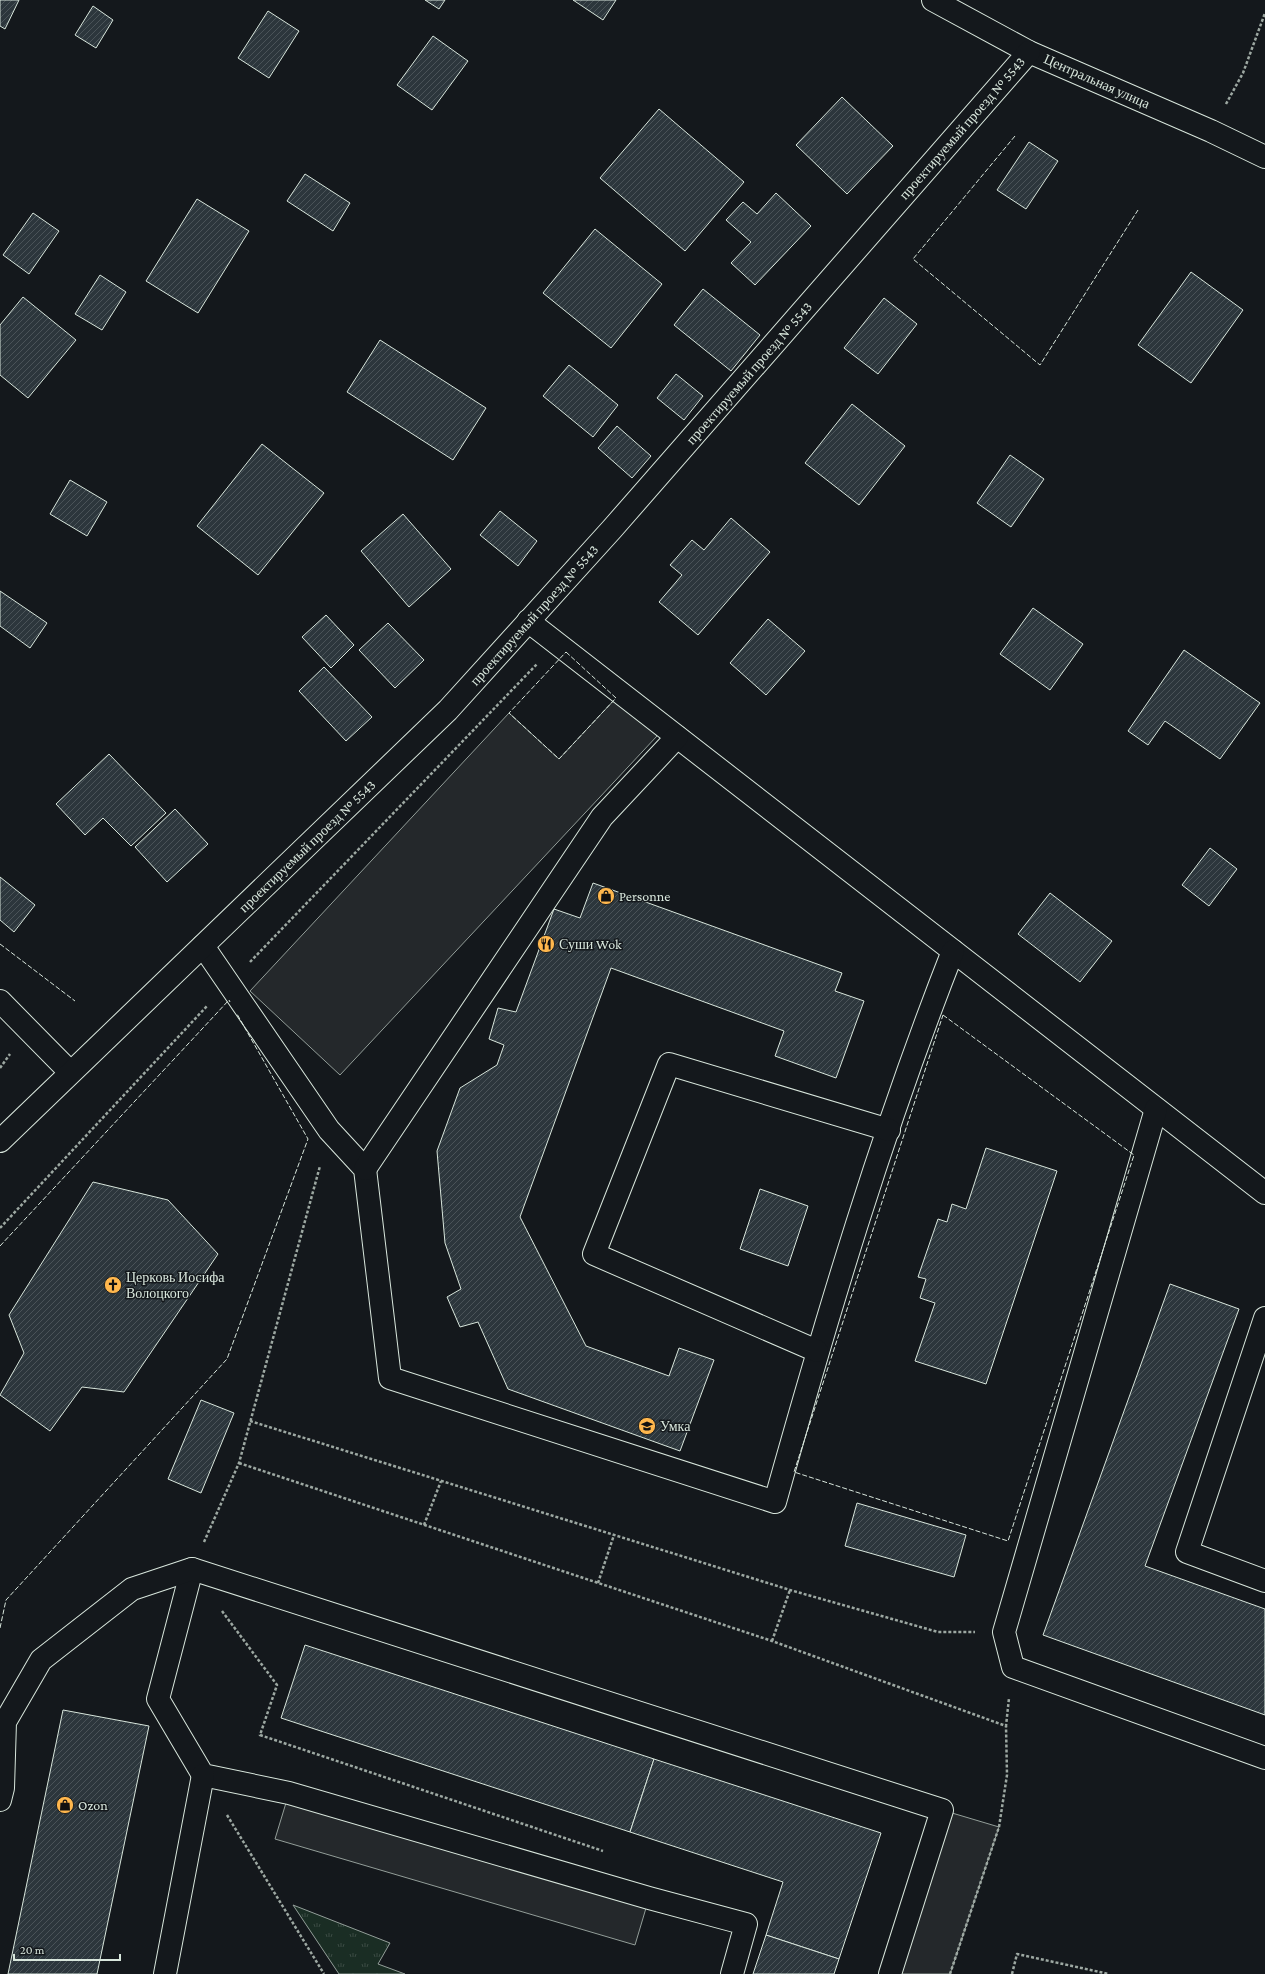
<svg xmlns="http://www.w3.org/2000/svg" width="1265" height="1974" viewBox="0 0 1265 1974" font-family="'Crimson Pro',serif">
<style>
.park{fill:url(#park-tufts);stroke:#939e99}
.parking{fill:#24282b;stroke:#939e99}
.building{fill:url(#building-hatch);stroke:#d8e6dc}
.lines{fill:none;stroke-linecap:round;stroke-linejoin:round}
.minor-casing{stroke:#d8e6dc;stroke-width:24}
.path{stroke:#9da8a2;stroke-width:2.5;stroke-dasharray:3 2;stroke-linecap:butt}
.minor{stroke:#14181c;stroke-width:22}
.fence{stroke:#d8e6dc;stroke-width:1;stroke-dasharray:5 2;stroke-linecap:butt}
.labels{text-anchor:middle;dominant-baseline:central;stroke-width:3;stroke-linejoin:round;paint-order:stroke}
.street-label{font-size:14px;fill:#d8e6dc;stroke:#14181c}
.poi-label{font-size:14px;fill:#d8e6dc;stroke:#14181c;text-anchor:start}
</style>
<defs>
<pattern id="park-tufts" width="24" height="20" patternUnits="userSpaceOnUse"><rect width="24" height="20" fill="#1a2d24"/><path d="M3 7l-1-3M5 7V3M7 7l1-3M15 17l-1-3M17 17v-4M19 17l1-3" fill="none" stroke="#3b4b43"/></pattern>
<pattern id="building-hatch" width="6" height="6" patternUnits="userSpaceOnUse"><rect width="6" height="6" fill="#2c363c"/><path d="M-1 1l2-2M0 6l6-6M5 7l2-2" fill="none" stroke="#4a5358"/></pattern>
</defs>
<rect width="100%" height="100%" fill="#14181c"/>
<polygon class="park" points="293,1905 390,1943 378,1964 405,1974 339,1974"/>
<g class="parking">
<polygon points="616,698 657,736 340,1075 250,991 509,713 559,759"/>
<polygon points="289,1793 649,1898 635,1945 275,1839"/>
<polygon points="942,1810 999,1827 950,1974 890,1974"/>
</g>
<g class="building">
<polygon points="0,0 19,0 5,29 0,26"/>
<polygon points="425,0 445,0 439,9"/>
<polygon points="573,0 616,0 603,20"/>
<polygon points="93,6 113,20 96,48 75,35"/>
<polygon points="268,11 299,31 269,78 238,58"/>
<polygon points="433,36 468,61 432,110 397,85"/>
<polygon points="842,97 893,146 847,194 796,145"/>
<polygon points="659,109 744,182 685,251 600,178"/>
<polygon points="1029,142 1058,161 1026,209 997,190"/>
<polygon points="305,174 350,203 333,231 287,201"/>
<polygon points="776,193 811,226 755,285 731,263 751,242 726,220 743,202 757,214"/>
<polygon points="197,199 249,231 198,313 146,281"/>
<polygon points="33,213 59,231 29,274 3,255"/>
<polygon points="595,229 662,284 611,348 543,293"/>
<polygon points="1191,272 1243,310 1191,383 1138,345"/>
<polygon points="100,275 126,292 102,330 75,314"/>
<polygon points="703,289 760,335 731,371 674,325"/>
<polygon points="23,297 76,340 28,398 0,375 0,325"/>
<polygon points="884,298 917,324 878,374 844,348"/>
<polygon points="380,340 486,408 453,460 347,392"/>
<polygon points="569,365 618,405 593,437 543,396"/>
<polygon points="676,374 703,396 684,420 657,398"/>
<polygon points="852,404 905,446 859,505 805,463"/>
<polygon points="617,426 651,456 632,478 598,448"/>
<polygon points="262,444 324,493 258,575 197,526"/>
<polygon points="1010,455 1044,479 1011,527 977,503"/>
<polygon points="70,480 107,502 87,536 50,514"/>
<polygon points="500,511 537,541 518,566 480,535"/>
<polygon points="403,514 451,569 409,607 361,551"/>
<polygon points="731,518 770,552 698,635 659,602 682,575 670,565 692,540 704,550"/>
<polygon points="0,591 47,623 30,648 0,626"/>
<polygon points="1033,608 1083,644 1050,690 1000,654"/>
<polygon points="326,615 354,645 331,668 302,637"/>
<polygon points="768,619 805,651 766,695 730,663"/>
<polygon points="388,623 424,660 395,688 359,650"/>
<polygon points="1184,650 1260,703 1220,759 1165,721 1148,745 1128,731"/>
<polygon points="324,667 372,717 346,741 299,691"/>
<polygon points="109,754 166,813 131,846 103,818 85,835 56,804"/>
<polygon points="175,809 208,844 167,882 135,847"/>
<polygon points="1210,848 1237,869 1209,906 1182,885"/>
<polygon points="0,877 35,905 14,932 0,920"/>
<polygon points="593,883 842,973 835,991 864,1001 836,1078 775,1056 784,1031 611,968 520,1217 586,1346 669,1376 679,1348 714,1360 680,1451 508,1389 478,1322 460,1327 447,1297 461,1289 445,1243 437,1151 460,1088 497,1065 504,1045 489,1039 498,1008 516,1012 554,909 580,918"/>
<polygon points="1050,893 1112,941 1080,982 1018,934"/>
<polygon points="986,1148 1057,1171 986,1384 915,1361 935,1303 920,1298 926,1279 918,1277 938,1219 947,1222 952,1204 966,1209"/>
<polygon points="93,1182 168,1200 218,1254 124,1392 82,1387 50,1431 0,1395 24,1353 9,1315"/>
<polygon points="760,1189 808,1206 788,1266 740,1249"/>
<polygon points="1170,1284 1239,1309 1145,1566 1265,1609 1265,1715 1043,1635"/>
<polygon points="201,1400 234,1413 201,1493 168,1479"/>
<polygon points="857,1503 966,1535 954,1577 845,1546"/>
<polygon points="305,1645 654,1759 630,1832 281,1718"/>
<polygon points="63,1710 149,1726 97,1974 8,1974"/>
<polygon points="654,1759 881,1833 839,1959 766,1935 783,1882 630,1832"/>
<polygon points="766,1935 839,1959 834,1974 753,1974"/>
</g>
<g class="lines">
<defs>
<g id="minor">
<polyline points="933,0 1029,52 1211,131 1265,157"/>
<polyline points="528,621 1265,1193"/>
<path d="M 203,946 L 329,1130 L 365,1169 L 390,1378 L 775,1502 C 827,1316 882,1131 953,951"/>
<polyline points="0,1001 70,1072"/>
<polyline points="1156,1109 1004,1632 1013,1667 1265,1758"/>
<polyline points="0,1141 448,710 612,529 1029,52"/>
<polyline points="365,1169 602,817 677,737"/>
<polyline points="1265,1318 1187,1552 1265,1581"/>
<polyline points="817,1351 594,1254 669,1064 889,1130"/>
<polyline points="192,1569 158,1699 203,1775 289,1793 649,1898 746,1924 732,1974"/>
<polyline points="0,1800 3,1788 5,1722 41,1660 132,1589 192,1569 942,1810 890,1974"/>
<polyline points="165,1974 203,1775"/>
</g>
</defs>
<use href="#minor" class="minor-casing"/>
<g class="path">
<polyline points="1226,104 1243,73 1265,13"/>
<polyline points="250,962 537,664"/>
<polyline points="0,1068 10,1054"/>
<polyline points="0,1228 207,1006"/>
<polyline points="250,1421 790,1590 938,1632 975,1632"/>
<polyline points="239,1463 772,1641 1006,1726 1009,1698"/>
<polyline points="424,1525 441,1481"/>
<polyline points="204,1542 239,1463 320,1166"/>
<polyline points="598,1583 614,1535"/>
<polyline points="222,1611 277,1685 260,1735 603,1851"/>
<polyline points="772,1641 790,1590"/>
<polyline points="227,1815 324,1974"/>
<polyline points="950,1974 999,1827 1007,1775 1006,1726"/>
<polyline points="1012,1974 1017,1954 1109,1974"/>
</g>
<use href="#minor" class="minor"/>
<g class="fence">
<polyline points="1015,136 913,259 1040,365 1138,210"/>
<polygon points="566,652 616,698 559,759 509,713"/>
<polyline points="0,944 75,1001"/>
<polygon points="943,1015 1134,1155 1008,1541 794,1472"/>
<polyline points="0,1246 229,1000 230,1002"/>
<polyline points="0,1628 6,1600 227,1359 308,1139 237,1014"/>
</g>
</g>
<defs>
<symbol id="shop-disc" viewBox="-11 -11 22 22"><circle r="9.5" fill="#ffb74d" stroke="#14181c"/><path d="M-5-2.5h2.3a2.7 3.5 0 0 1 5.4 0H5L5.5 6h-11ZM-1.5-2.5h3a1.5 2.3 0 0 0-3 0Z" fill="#111"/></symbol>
<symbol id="restaurant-disc" viewBox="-11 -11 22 22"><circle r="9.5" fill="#ffb74d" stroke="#14181c"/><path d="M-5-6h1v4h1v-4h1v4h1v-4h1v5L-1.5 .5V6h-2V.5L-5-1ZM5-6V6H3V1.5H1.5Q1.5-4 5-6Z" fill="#111"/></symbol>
<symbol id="church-disc" viewBox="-11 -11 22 22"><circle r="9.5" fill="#ffb74d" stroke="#14181c"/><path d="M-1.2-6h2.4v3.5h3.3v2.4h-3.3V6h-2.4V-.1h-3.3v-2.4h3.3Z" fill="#111"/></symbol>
<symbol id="school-disc" viewBox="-11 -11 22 22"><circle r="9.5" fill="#ffb74d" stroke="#14181c"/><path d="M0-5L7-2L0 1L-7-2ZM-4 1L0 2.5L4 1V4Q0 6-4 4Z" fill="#111"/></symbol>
</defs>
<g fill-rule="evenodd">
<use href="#shop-disc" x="596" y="886" width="20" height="20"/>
<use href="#restaurant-disc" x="536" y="934" width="20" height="20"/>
<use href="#church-disc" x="103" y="1275" width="20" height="20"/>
<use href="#school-disc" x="637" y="1416" width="20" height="20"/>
<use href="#shop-disc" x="55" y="1795" width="20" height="20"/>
</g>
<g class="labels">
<g class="street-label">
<text transform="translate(1097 81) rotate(24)">Центральная улица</text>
<text transform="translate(962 128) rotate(-49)">проектируемый проезд № 5543</text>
<text transform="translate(749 373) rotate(-49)">проектируемый проезд № 5543</text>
<text transform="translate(534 615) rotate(-48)">проектируемый проезд № 5543</text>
<text transform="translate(307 846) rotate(-44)">проектируемый проезд № 5543</text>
</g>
<g class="poi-label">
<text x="619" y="896">Personne</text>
<text x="559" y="944">Суши Wok</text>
<text x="126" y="1277">Церковь Иосифа<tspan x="126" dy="16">Волоцкого</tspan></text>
<text x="660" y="1426">Умка</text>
<text x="78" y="1805">Ozon</text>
</g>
</g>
<path d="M14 1954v6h106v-6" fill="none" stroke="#d8e6dc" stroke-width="2"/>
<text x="20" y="1954" font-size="12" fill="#d8e6dc" stroke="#14181c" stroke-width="3" paint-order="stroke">20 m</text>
</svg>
